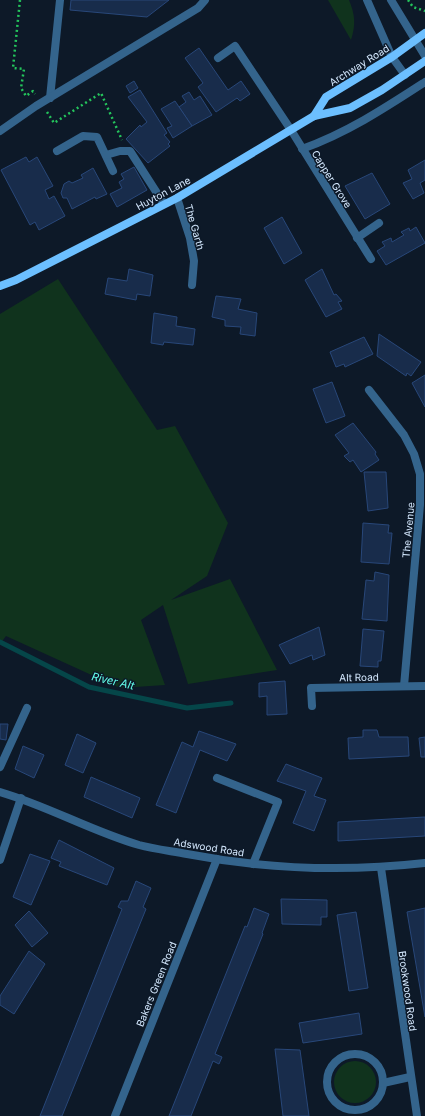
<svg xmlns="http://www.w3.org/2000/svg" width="425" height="1116" viewBox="0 0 425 1116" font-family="Inter,sans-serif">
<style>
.green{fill:#10331d}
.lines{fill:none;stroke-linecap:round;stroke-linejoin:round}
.stream{stroke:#054649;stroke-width:5}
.building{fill:#182c4b;stroke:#284779}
.path{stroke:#24c45c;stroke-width:2.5;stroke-dasharray:2 3;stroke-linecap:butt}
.lane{stroke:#34648c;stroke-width:8}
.street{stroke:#34648c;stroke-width:8}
.secondary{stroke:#6cbfff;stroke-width:8}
.labels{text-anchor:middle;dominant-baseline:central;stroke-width:3;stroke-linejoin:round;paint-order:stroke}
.street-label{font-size:10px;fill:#d5e9ff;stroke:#0d1928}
.water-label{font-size:11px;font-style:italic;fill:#63ffeb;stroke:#0d1928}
</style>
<rect width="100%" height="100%" fill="#0d1928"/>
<g class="green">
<path d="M 328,0 L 349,0 C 355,15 356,24 351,40 Z"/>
<polygon points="58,279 157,430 175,426 228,523 207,576 171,600 230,579 277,670 188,684 163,605 141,620 165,685 120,688 6,636 0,644 0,314"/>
<circle cx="355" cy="1082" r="21"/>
</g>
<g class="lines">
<polyline class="stream" points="0,642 89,687 187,708 231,703"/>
</g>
<g class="building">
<polygon points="71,0 169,0 147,17 70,10"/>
<polygon points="199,48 228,90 241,81 250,94 240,101 237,98 216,112 198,87 203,83 185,58"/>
<polygon points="134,81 138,88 130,93 126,86"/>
<polygon points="140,90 167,133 164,135 170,142 168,144 170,146 148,163 126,139 140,125 141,127 147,122 128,97"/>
<polygon points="189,92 194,100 200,96 212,115 192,126 179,107 186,102 182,96"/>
<polygon points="175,101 192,126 173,138 167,128 172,126 161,109"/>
<polygon points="26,157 29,162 37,157 53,186 45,190 49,199 54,196 65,216 39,230 35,222 30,225 1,170"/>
<polygon points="425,160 425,180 420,183 424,193 413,199 403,183 412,179 408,170"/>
<polygon points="134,167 147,190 117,207 110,194 122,188 119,182 124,179 121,174"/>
<polygon points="93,168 107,194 96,199 95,197 72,209 67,198 63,198 61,193 64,184 69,181 72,183 83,178 81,175"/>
<polygon points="372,173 390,204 365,219 345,186"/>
<polygon points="282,217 302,253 284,264 264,228"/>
<polygon points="416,227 425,243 386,265 377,251 385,246 382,242 391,238 392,242 404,235 401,232 409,228 410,231"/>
<polygon points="129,269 153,275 150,296 137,294 136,300 105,294 108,278 127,281"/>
<polygon points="322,269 334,295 336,294 342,301 338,302 342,309 326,317 305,280"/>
<polygon points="216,296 241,299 238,309 257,313 255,336 240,334 241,327 225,326 225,320 212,317"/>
<polygon points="154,313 177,317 176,326 195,329 193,345 164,342 163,345 151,343"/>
<polygon points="379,334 421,362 411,376 407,373 406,376 377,356"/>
<polygon points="364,337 373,354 345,367 344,364 336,367 330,352"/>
<polygon points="425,375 425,407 412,383"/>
<polygon points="332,382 345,416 326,423 313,389"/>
<polygon points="353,423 376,452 375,454 379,460 361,472 353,460 350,462 344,456 349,453 335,435"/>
<polygon points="364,472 386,472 388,508 368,511"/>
<polygon points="363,523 389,525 388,533 392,533 389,564 361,562"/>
<polygon points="375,572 389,575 387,621 362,619 366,580 374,581"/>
<polygon points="319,627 325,655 313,660 312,655 290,664 279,645"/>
<polygon points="363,629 384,631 381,661 378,661 378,667 360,666"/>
<polygon points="285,681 287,714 267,715 267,696 259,697 259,683"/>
<polygon points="0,724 8,724 6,740 0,739"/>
<polygon points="363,730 377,730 379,737 408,737 409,756 349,759 348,738 363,737"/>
<polygon points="199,731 236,744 227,761 200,750 176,813 156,805 182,742 193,747"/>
<polygon points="77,734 96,743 83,773 65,765"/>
<polygon points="425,737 425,757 421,757 419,738"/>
<polygon points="23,746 44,755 34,778 15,769"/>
<polygon points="286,764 322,778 314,796 326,800 314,831 293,823 306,791 277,781"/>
<polygon points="91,777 140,798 132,818 84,797"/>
<polygon points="425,817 425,836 338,841 338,822"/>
<polygon points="59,840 114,868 107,885 59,866 61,862 51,858"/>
<polygon points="30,854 50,861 31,905 13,897"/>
<polygon points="136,881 151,888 143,907 146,909 62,1116 40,1116 122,909 118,907 121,901 128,901"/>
<polygon points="281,899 327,900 327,917 321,917 321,925 282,924"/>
<polygon points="254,908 269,914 262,933 263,934 215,1054 222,1057 219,1064 213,1061 191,1116 169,1116 245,926 247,927"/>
<polygon points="425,908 425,1017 407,912"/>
<polygon points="29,911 48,933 32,947 15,925"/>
<polygon points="356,912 368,988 349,991 337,915"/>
<polygon points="29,951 45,964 14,1014 0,1005 0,996"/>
<polygon points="359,1013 362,1034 303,1043 299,1023"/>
<polygon points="275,1049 300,1050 309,1116 283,1116"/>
</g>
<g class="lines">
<g class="path">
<polyline points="20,0 13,68 24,69 21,88 26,96 33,91 35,94"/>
<polyline points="408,0 413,7 425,11"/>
<polyline points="47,112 54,123 101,93 122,140"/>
</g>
<g class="lane">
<polyline points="218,58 235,46 291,130"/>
<polyline points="50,98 60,0"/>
<polyline points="0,131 36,106 198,8 205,0"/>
<path d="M 302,149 C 347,133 385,108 425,82"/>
<polyline points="57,151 83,136 97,137 113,171"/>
<polyline points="106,155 120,151 130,151 164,204"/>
</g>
<g class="street">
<polyline points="367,0 392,57 405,75"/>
<polyline points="391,0 425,56"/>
<polyline points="291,130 371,259"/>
<polyline points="177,198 190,238 194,261 192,285"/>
<polyline points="357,238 379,223"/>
<polyline points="369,390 404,435 414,454 420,474 420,505 404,686"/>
<polyline points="312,706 311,688 425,686"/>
<polyline points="0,767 27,708"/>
<polyline points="217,778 278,802 253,864"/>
<path d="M 0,792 C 48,806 91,831 139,845 C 154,849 171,851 187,854 C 265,869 345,872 425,863"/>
<polyline points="0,860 21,798"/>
<polyline points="381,868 417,1116"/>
<circle cx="355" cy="1082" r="28"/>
<polyline points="383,1083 410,1077"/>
<polyline points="115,1116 217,859"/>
</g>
<g class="secondary">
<polyline points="314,116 326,97 392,57 425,33"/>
<polyline points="0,286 16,280 177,198 314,116 350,108 382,90 425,61"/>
</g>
</g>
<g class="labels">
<g class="street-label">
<text transform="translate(359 65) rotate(-32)">Archway Road</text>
<text transform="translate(332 179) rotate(58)">Capper Grove</text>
<text transform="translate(163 193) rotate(-28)">Huyton Lane</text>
<text transform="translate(195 227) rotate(74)">The Garth</text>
<text transform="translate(408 530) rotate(-85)">The Avenue</text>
<text transform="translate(359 677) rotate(-1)">Alt Road</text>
<text transform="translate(209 847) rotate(9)">Adswood Road</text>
<text transform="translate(156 984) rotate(-68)">Bakers Green Road</text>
<text transform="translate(408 991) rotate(82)">Brookwood Road</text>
</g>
<g class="water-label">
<text transform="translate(113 681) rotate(13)">River Alt</text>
</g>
</g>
</svg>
